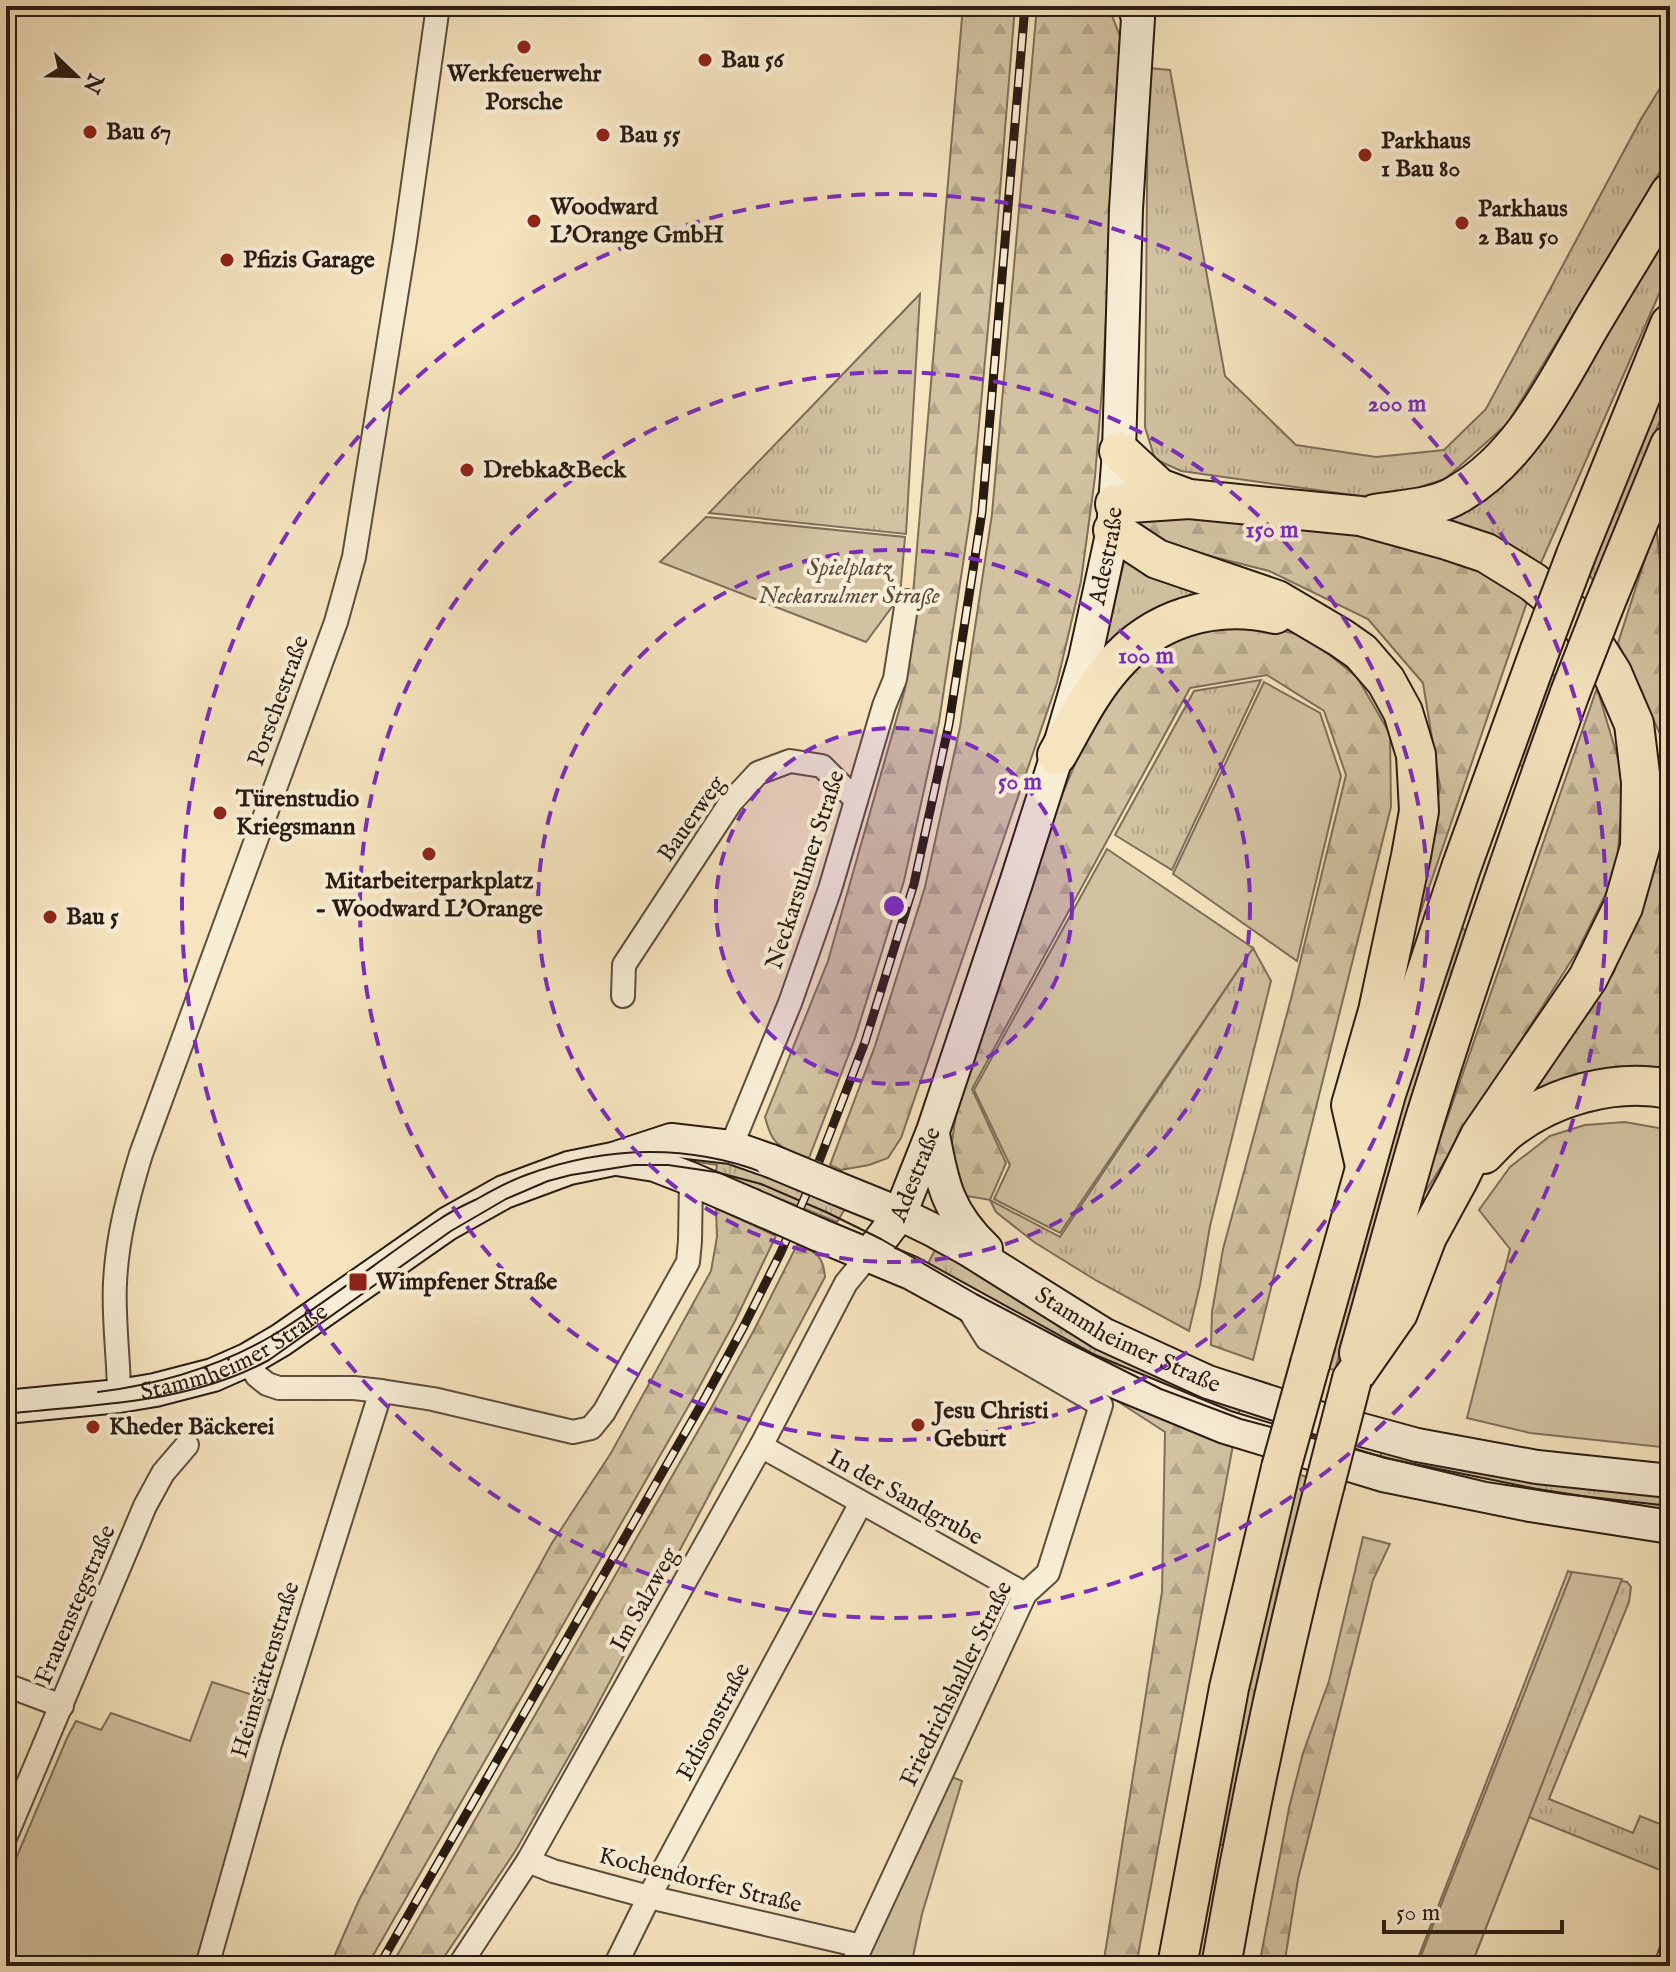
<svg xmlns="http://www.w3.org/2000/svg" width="1676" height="1972" viewBox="0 0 1676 1972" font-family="'IM FELL English',serif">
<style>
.grass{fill:url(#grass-tufts);stroke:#7e6e5a;stroke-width:2}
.forest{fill:url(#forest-firs);stroke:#7e6e5a;stroke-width:2}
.green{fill:#d2c2a1;stroke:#7e6e5a;stroke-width:2}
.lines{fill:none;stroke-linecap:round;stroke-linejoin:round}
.minor-casing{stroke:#5c4d3d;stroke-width:26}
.secondary-casing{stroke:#291b12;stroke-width:36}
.trunk-casing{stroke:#291b12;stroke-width:42}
.minor{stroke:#f8edd5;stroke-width:22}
.secondary{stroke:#f8edd5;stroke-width:32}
.trunk{stroke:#f5e4be;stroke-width:38}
.tram{stroke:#291b12;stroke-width:2}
.rail-casing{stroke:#291b12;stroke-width:9}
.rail{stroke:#f8edd5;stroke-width:6;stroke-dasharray:18;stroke-linecap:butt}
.secondary-bridge-casing{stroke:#291b12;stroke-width:36;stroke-linecap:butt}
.trunk-bridge-casing{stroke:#291b12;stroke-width:42;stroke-linecap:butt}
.secondary-bridge{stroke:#f8edd5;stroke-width:32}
.trunk-bridge{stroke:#f5e4be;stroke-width:38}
.ring{fill:none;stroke:#7b2cbf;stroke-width:4;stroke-dasharray:14 10}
.poi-dot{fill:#8f2418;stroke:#f8edd5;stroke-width:3}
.labels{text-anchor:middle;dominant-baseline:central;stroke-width:8;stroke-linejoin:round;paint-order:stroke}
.poi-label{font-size:24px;font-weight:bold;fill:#291b12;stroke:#f8edd5;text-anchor:start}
.street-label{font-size:24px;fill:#291b12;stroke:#f8edd5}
.park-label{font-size:24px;font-style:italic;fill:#5c4d3d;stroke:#f8edd5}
.centre{fill:#7b2cbf;stroke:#f8edd5;stroke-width:4}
.ring-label{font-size:24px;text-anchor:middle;font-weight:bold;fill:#7b2cbf;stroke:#f8edd5;stroke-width:8;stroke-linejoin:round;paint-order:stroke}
</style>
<defs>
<pattern id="grass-tufts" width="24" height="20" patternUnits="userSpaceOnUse" patternTransform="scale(2)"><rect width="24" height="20" fill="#d2c2a1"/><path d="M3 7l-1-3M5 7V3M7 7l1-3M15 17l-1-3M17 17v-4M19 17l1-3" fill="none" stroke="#b4a68a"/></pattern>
<pattern id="forest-firs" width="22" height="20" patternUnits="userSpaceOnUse" patternTransform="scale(2)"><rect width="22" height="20" fill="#d2c2a1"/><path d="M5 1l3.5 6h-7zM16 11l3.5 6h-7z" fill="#b4a68a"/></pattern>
</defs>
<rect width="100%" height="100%" fill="#f5e4be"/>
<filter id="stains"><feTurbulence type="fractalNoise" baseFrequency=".0025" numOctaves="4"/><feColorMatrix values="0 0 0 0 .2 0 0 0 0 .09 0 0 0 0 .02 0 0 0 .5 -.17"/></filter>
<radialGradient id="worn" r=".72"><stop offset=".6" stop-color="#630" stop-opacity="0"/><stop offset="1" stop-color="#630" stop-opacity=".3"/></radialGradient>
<g class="grass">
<polygon points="1148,68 1170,70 1225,376 1296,445 1376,457 1444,450 1486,409 1641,119 1670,72 1670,155 1507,424 1445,479 1382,499 1181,471 1155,459 1145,427"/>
<polygon points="1670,218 1670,269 1537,572 1424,519 1496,484"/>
<polygon points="920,294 906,534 709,513"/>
<polygon points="1670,370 1670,396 1594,582 1586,569"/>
<polygon points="1125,557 1250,597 1103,654"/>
<polygon points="1550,668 1556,679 1524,767 1514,763"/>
<polygon points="1261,680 1172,870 1115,835 1194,691"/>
<polygon points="1456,924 1466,931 1386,1185 1335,1370 1322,1367"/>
<polygon points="1253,948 1271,981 1210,1226 1200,1285 1189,1331 1097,1281 1034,1242 996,1212 990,1200 1060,1237"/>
<polygon points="676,1147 709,1148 848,1204 837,1222 737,1181 715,1177 717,1165 677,1159"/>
<polygon points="935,1250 1242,1400 1236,1424 1170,1398 925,1269"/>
<polygon points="1384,1443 1670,1491 1670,1515 1378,1466"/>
<polygon points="1296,1474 1308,1477 1225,1846 1214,1843 1247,1682"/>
<path d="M 1568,1571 C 1587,1579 1607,1578 1627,1582 L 1631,1587 L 1629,1602 L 1549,1799 L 1633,1833 L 1640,1816 L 1670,1828 L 1670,1874 L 1529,1817 L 1471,1966 L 1415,1966 Z"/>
</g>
<g class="forest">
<path d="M 963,6 L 1015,6 L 995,253 L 971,511 L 939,722 L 904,881 L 855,1038 L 809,1158 C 781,1147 773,1149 765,1117 L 828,961 L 905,689 Z"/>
<polygon points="1037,6 1108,6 1120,36 1103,377 1095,477 1081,581 1057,683 901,1138 888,1158 869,1165 841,1170 830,1165 875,1046 925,887 960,727 992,514"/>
<polygon points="1163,511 1376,533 1480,563 1527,602 1413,934 1440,787 1423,683 1368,619 1269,571 1155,542 1132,524"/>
<polygon points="1656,525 1670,652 1670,1071 1512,1103 1548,1062 1614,972 1659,845 1661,736 1618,643"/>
<polygon points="1244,623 1306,636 1357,677 1390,734 1391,807 1253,1360 1211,1345 1212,1312 1223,1249 1291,999 1346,775 1324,711 1267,675 1190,688 972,1089 1006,1163 990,1200 955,1194 951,1148 960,1088 1060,800 1094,718 1138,663 1184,637"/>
<polygon points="1597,688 1624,779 1616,873 1578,950 1417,1205"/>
<polygon points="716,1208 776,1236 735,1321 696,1393 367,1966 330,1966 359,1900 437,1752 552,1543 611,1453 711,1271 717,1237"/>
<path d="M 797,1245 C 817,1253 823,1255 825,1277 L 590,1719 L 516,1850 L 438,1966 L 391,1966 L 714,1403 L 754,1330 Z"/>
<polygon points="1111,1397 1233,1445 1136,1966 1103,1966 1162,1592 1165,1432"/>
<polygon points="1363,1537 1390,1544 1373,1580 1298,1879 1284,1966 1259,1966 1289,1808 1303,1753 1329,1681"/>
</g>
<g class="green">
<polygon points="706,517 905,537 900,596 866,642 660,562"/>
<polygon points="1264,682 1320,713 1341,776 1297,961 1173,874"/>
<polygon points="1107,849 1253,948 1060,1233 994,1199 1010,1165 974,1090"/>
<polygon points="1625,1122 1670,1130 1670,1448 1530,1433 1467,1418 1510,1249 1479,1210 1510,1167 1550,1136 1585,1125"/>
<polygon points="1572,1572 1622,1579 1471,1966 1417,1966"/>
<polygon points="212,1682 272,1701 197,1966 6,1966 6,1882 67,1738 76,1721 101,1730 111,1713 190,1741"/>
<polygon points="947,1775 962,1781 922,1914 911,1966 859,1966"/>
</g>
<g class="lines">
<defs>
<g id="minor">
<polyline points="623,996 624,965 731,802 758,773 790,761 822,766 856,800"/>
<polyline points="731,1147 790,1003 830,889 884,706 895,679 907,601"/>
<polyline points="247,1360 257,1376 267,1384 279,1388 354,1388 381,1391 433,1399 573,1432 591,1428 604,1412 688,1262 690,1241 691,1179"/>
<path d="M 119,1396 C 119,1358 113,1320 115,1283 C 117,1238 128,1197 141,1154 L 336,622 L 354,557 L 405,241 L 438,6"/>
<polyline points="761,1446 1025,1594"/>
<polyline points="6,1685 62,1706"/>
<polyline points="6,1836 145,1506 163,1473 187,1445"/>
<polyline points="528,1861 553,1871 649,1897 861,1946"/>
<polyline points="207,1966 270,1744 381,1391"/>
<polyline points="459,1966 528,1861 761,1446 846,1283 869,1255"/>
<polyline points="615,1966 649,1897 861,1503"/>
<polyline points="852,1966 1025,1594 1048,1573 1101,1405 987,1339 967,1307"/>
<polyline points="1666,1966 1670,1954"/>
</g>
<g id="secondary">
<path d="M 933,1134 C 942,1184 948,1213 986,1249"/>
<polyline points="617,1159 655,1165 691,1179 751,1205"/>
<path id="s1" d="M 836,1188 L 900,1214 L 931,1229 L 969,1250 L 1103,1334 L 1208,1382 L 1322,1419 L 1417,1445 L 1537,1467 L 1670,1481"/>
<polyline points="817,1234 911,1273 1087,1370 1225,1427 1383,1475 1530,1505 1670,1527"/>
<path id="s2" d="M 869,1255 L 900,1214 L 933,1131 L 1016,883 L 1057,755 L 1085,659 L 1113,530 L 1119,451 L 1126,209 L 1138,18 L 1134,6"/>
<path id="s3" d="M 6,1407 L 119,1396 L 155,1390 L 213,1375 L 247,1360 L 281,1340 L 447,1224 L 504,1192 L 569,1168 L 613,1159 L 671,1140 L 731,1147 L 771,1161"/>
</g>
<g id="trunk">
<polyline points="1119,451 1159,488 1186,498"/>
<polyline points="1115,504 1189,499 1360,516 1447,540 1486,553 1533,582 1577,618 1612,673 1634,724 1641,782 1640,847 1623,907 1588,978 1480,1136 1457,1182 1427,1237 1398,1313 1352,1379"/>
<path d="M 1375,514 C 1403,509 1434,509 1458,494 C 1522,457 1555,386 1591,324 C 1617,280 1644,237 1670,193"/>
<polyline points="1113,530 1157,559 1277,600 1341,638 1361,652 1386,681 1403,712 1416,755 1419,811 1411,856 1378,1011 1351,1105 1365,1166"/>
<polyline points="1576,555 1670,324"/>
<polyline points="1604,606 1670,445"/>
<path d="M 1057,755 C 1074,725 1090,692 1113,666 C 1154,618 1214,600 1275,614"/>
<path d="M 1484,1154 C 1491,1147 1498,1139 1506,1132 C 1550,1096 1614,1078 1670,1089"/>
<path d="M 1359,1353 C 1381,1275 1402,1196 1425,1119 C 1470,975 1519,835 1570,693"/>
<polyline points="1310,1364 1386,1094 1461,868 1540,650"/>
<polyline points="1177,1966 1229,1688 1281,1468"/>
<path d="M 1221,1966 C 1249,1804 1284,1643 1325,1484"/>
</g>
</defs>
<use href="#minor" class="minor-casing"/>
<use href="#secondary" class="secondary-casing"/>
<use href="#trunk" class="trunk-casing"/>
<use href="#minor" class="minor"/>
<use href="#secondary" class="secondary"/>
<use href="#trunk" class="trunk"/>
<g class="tram">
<path d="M 98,1392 C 161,1384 221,1366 275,1334 C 332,1299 384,1256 440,1219 C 451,1211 464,1205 477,1199 C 493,1190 509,1181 526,1175 C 607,1145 694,1143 774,1177"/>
<path d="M 6,1414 C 95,1404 189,1404 269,1360 L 451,1231 L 506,1199 L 548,1181 L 571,1175 L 634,1165 L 668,1165 L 716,1172 L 761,1184 L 826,1212 L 881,1239 L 976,1294 L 1063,1340 L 1161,1389 L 1241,1419 L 1387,1458 L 1487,1482 L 1564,1494 L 1670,1506"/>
</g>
<defs>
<polyline id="rail" points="379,1966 705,1398 744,1326 781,1252 808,1190 865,1042 914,884 949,724 982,512 1025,6"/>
</defs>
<use href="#rail" class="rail-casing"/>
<use href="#rail" class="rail"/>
<defs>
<g id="secondary-bridge">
<polyline points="771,1161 836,1188"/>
<polyline points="751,1205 817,1234"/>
</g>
<g id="trunk-bridge">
<polyline points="1540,650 1576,555"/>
<polyline points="1570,693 1604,606"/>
<polyline points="1281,1468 1310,1364"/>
<polyline points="1325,1484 1352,1379"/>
</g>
</defs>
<use href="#secondary-bridge" class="secondary-bridge-casing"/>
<use href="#trunk-bridge" class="trunk-bridge-casing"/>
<use href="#secondary-bridge" class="secondary-bridge"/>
<use href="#trunk-bridge" class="trunk-bridge"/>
</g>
<circle cx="894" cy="906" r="178" fill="#7b2cbf" fill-opacity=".12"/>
<g class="ring">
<circle cx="894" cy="906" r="178"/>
<circle cx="894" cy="906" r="356"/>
<circle cx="894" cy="906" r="534"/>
<circle cx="894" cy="906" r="712"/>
</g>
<g class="poi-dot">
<circle cx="524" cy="47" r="8"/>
<circle cx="705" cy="60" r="8"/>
<circle cx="90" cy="132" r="8"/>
<circle cx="603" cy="135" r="8"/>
<circle cx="1365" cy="155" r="8"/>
<circle cx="534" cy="221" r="8"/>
<circle cx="1462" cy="223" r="8"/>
<circle cx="227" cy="260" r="8"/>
<circle cx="467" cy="470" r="8"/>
<circle cx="220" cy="813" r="8"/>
<circle cx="429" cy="854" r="8"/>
<circle cx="50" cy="917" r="8"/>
<rect x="348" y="1272" width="20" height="20" rx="4"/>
<circle cx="918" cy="1425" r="8"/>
<circle cx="93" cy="1427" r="8"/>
</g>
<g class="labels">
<g class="poi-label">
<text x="721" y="60">Bau 56</text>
<text x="524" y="74" text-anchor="middle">Werkfeuerwehr<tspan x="524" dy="28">Porsche</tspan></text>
<text x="106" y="132">Bau 67</text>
<text x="619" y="135">Bau 55</text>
<text x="1381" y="141">Parkhaus<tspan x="1381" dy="28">1 Bau 80</tspan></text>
<text x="550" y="207">Woodward<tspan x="550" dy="28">L'Orange GmbH</tspan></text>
<text x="1478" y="209">Parkhaus<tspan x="1478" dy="28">2 Bau 50</tspan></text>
<text x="243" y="260">Pfizis Garage</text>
<text x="483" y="470">Drebka&amp;Beck</text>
<text x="236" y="799">Türenstudio<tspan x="236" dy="28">Kriegsmann</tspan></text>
<text x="429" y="881" text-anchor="middle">Mitarbeiterparkplatz<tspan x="429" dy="28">- Woodward L'Orange</tspan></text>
<text x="66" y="917">Bau 5</text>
<text x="376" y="1282">Wimpfener Straße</text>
<text x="934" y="1411">Jesu Christi<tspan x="934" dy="28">Geburt</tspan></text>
<text x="109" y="1427">Kheder Bäckerei</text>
</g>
<g class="street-label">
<text stroke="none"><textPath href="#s2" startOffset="742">Adestraße</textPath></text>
<text transform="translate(279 701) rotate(-70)">Porschestraße</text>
<text transform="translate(692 819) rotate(-55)">Bauerweg</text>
<text transform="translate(806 870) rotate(-72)">Neckarsulmer Straße</text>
<text stroke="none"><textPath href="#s2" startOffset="94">Adestraße</textPath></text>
<text stroke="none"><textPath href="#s1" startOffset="330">Stammheimer Straße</textPath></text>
<text stroke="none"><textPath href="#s3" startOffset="238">Stammheimer Straße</textPath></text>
<text transform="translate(905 1498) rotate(29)">In der Sandgrube</text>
<text transform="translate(645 1600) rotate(-61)">Im Salzweg</text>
<text transform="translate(76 1605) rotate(-67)">Frauenstegstraße</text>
<text transform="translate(266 1670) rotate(-73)">Heimstättenstraße</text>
<text transform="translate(957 1684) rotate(-64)">Friedrichshaller Straße</text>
<text transform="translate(714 1722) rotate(-62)">Edisonstraße</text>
<text transform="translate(700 1881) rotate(14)">Kochendorfer Straße</text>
</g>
<g class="park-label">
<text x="849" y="568">Spielplatz<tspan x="849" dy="28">Neckarsulmer Straße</tspan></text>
</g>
</g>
<circle cx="894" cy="906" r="12" class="centre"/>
<g class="ring-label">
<text x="1397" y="411">200 m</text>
<text x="1272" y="537">150 m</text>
<text x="1146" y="663">100 m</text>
<text x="1020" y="789">50 m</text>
</g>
<rect width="1676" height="1972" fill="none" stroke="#f5e4be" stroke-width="32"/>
<rect x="8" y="8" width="1660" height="1956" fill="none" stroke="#291b12" stroke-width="4"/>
<rect x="16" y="16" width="1644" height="1940" fill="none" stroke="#291b12" stroke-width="2"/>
<g transform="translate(76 76) rotate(113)" stroke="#f8edd5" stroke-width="6" paint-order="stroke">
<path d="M0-6L14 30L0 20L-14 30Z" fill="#291b12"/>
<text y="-12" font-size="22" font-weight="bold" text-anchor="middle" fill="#291b12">N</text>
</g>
<path d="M1384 1920v12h178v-12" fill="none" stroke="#291b12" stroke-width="4"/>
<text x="1396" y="1920" font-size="24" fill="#291b12" stroke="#f8edd5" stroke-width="6" paint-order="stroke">50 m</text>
<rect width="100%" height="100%" filter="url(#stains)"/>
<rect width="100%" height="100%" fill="url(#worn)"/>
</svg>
